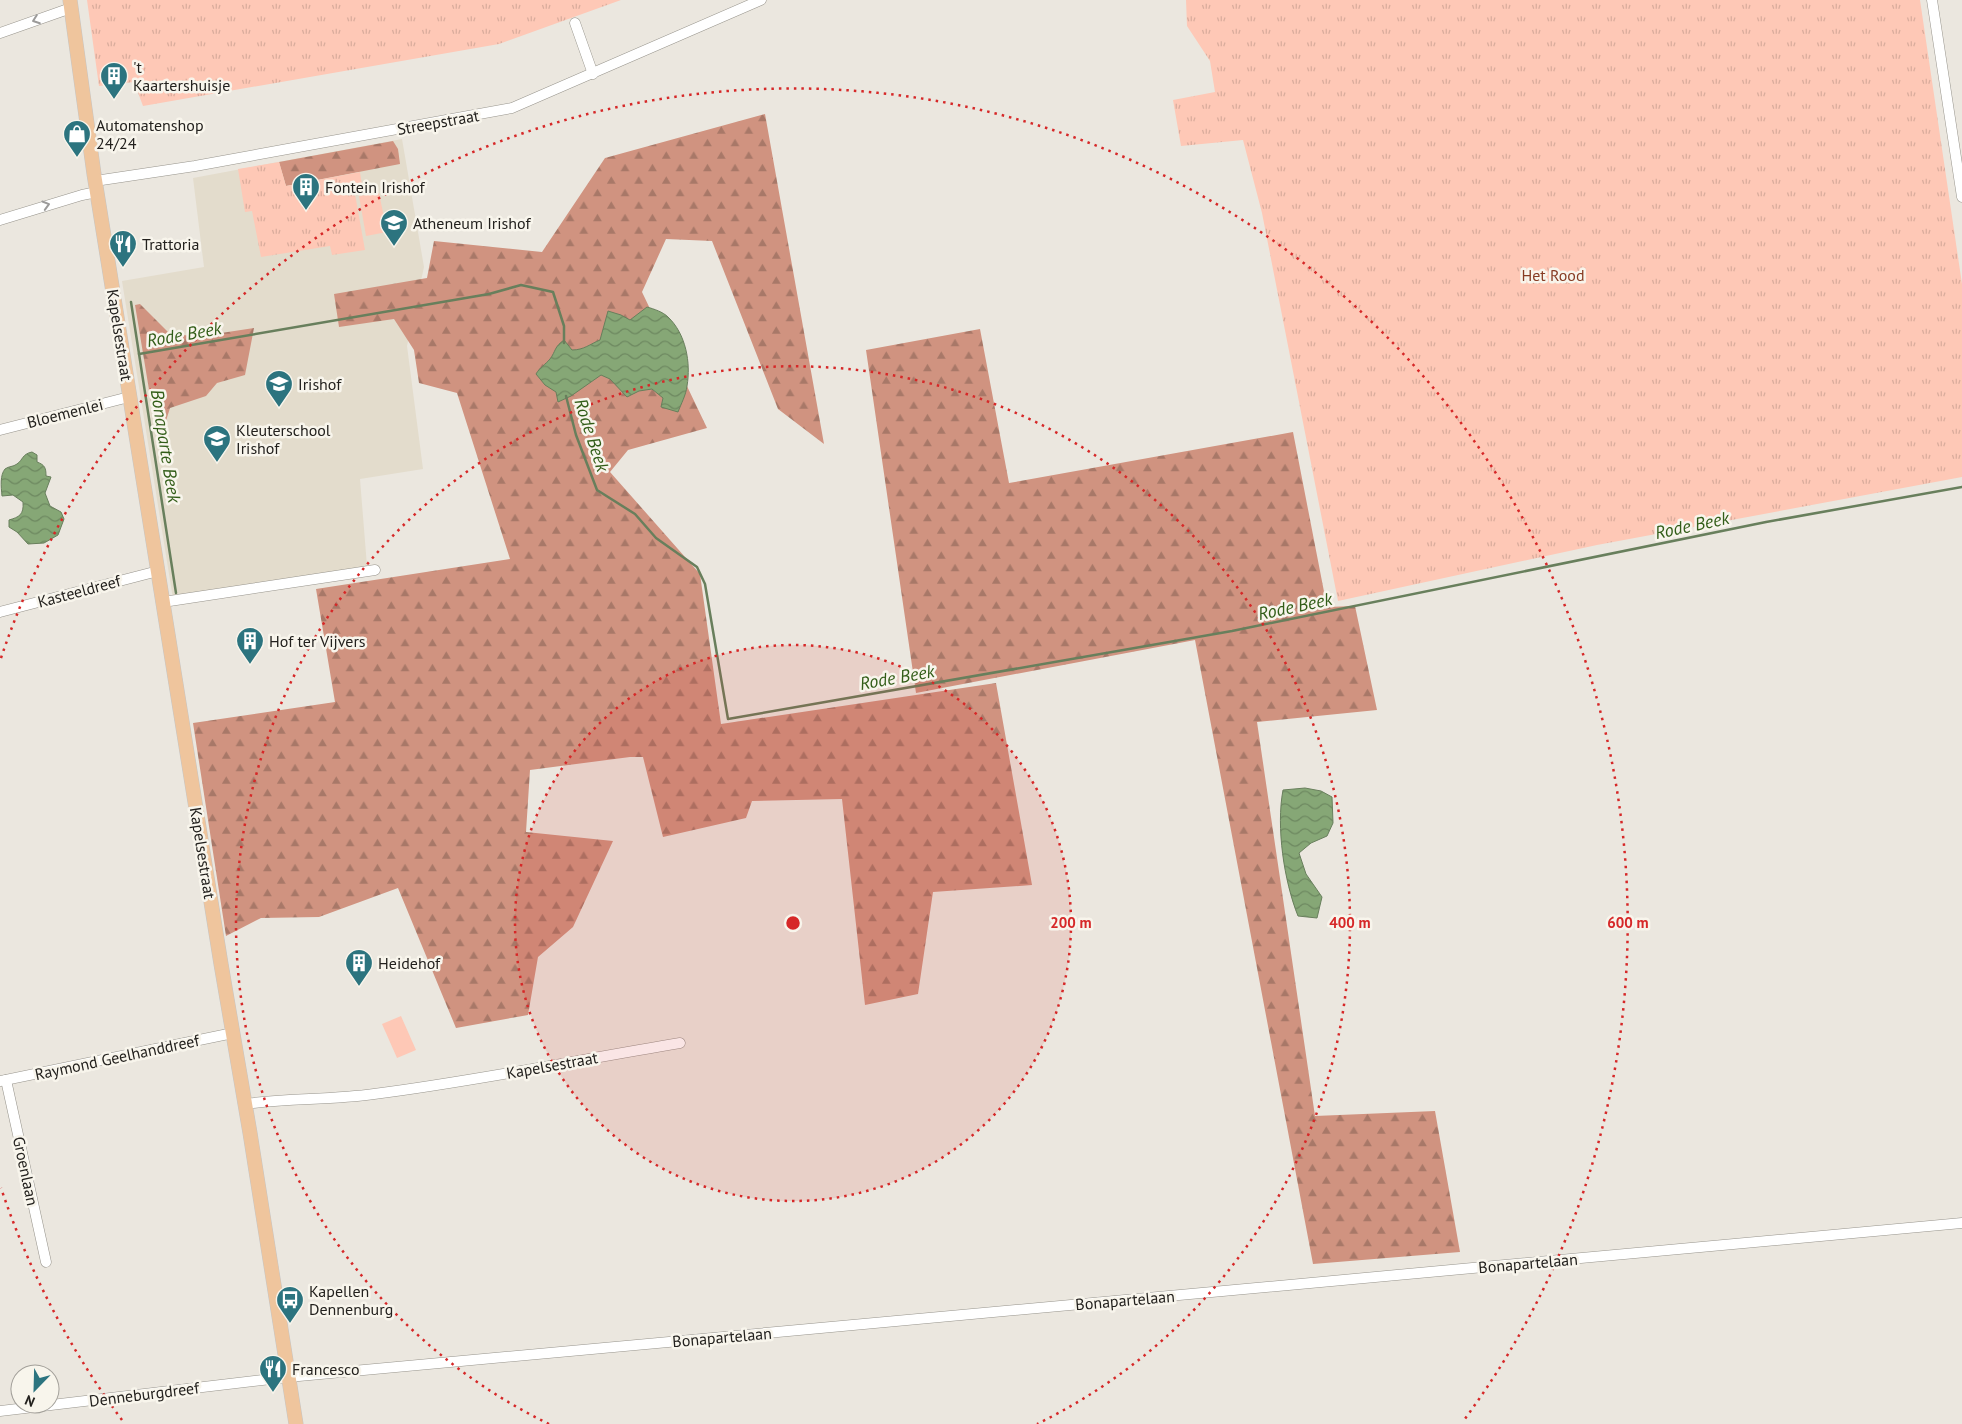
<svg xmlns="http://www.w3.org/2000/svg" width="1962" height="1424" viewBox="0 0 1962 1424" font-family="'PT Sans',sans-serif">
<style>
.built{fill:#e3dccc}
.forest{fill:url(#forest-firs)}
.park{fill:url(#park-tufts)}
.pitch{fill:#fec8b6}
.water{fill:url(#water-waves);stroke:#687f5c}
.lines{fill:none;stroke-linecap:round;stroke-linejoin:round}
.stream{stroke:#687f5c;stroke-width:2.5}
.minor-casing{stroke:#97948c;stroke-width:11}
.major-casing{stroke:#c6c5c4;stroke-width:15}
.minor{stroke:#fff;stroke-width:10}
.major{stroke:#efc59d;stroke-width:14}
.oneway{stroke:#9c9b9a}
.ring{fill:none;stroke:#d62828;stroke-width:2.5;stroke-dasharray:2.5 5}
.labels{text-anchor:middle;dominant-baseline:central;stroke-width:5;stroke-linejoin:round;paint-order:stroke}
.poi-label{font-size:16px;fill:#23211e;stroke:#f8f5ec;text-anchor:start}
.street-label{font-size:16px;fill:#23211e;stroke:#f8f5ec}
.park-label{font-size:16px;fill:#873c23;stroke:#f8f5ec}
.water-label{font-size:18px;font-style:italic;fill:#325d18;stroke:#f8f5ec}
.centre{fill:#d62828;stroke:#f8f5ec;stroke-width:2.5}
.ring-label{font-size:15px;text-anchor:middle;font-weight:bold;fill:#d62828;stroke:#f8f5ec;stroke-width:5;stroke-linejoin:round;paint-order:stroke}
</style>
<defs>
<pattern id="forest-firs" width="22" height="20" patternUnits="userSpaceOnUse" patternTransform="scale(1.25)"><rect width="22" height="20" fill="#d09380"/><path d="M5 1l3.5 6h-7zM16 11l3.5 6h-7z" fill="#a87868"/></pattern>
<pattern id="park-tufts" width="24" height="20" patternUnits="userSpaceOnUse" patternTransform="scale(1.25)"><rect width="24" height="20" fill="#fec8b6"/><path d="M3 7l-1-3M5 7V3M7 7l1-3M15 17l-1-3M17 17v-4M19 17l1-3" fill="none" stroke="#d9ac9c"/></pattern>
<pattern id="water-waves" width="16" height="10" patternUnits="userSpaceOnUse" patternTransform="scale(1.25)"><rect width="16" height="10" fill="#86a776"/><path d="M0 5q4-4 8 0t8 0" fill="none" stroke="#6d8860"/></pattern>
</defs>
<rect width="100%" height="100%" fill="#ebe7df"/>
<polygon class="built" points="402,139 424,267 407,346 423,469 360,479 367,566 173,599 122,281 204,267 193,178"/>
<g class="forest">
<polygon points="765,114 824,444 778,409 712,241 666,239 642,292 707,428 628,450 610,472 700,574 721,724 996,683 1032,885 933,892 918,994 865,1005 842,799 752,801 746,818 663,837 643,757 630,757 530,770 526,832 613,841 573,927 538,957 528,1015 456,1028 398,888 319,917 261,918 226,936 193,723 335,702 316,589 510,559 457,393 419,383 414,350 394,319 339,327 334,294 427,278 434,241 542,252 605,158"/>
<polygon points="393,141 398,149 400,164 286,186 279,162"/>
<polygon points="140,304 168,332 195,337 254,328 245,375 217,383 206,396 170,408 165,424 155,426 135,305"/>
<polygon points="980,329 1009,483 1293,432 1327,607 1355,606 1377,710 1257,722 1315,1116 1435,1111 1460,1252 1313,1264 1195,640 916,693 866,350"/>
</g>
<g class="park">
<polygon points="87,0 621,0 499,44 143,106 134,82 99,86"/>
<polygon points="1186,0 1920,0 1962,284 1962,477 1597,545 1338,601 1262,213 1243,140 1181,146 1173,100 1215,92 1210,61 1187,26"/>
<polygon points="279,162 286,186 360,172 363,192 355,194 365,250 332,255 330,246 261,257 252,211 245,212 238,169"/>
</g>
<g class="pitch">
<polygon points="379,193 387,232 366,236 359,196"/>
<polygon points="401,1016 416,1050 397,1058 382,1024"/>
</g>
<g class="water">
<path d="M 647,307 C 654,309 663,312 668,317 C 686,334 691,363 687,386 C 686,395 681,404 678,412 L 661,407 L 663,398 L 652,389 L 639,391 L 627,397 L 610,379 L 601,375 L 571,396 L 558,402 L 556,392 L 545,385 L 536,374 C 540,367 545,365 550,359 C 556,351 554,347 564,340 L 572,350 C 584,350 590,344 600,340 L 608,311 L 621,315 L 630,320 Z"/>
<path d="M 32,452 L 37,455 L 37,462 C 45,465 46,468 46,476 L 51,477 L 45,493 L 50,506 L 61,512 L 64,519 L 58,535 L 44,543 L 28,544 L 17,532 L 9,527 L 9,520 C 19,517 24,515 23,502 L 13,495 L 2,496 C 1,486 0,475 5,469 C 9,466 13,467 17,464 C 23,460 22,454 32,452 Z"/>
<path d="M 1305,788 L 1321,791 L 1332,797 L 1333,823 L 1327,836 L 1311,843 L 1299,853 L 1306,874 L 1322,897 L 1317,918 L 1298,916 C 1284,881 1276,827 1283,790 Z"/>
</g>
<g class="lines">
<g class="stream">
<polyline points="131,302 176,593"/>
<polyline points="139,354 489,294 521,285 553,292 564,326 564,343"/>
<polyline points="566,396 576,435 597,490 635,514 656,538 697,567 705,584 728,719 1232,631 1766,522 1962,487"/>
</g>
<defs>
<g id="minor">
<polyline points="1932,0 1962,197"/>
<polyline points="575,23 593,74"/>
<polyline points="0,33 71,8"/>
<polyline points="95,181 195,166 512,108 761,0"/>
<polyline points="0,220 82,195 97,192"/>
<polyline points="0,430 129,397"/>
<polyline points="163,602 375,570"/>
<polyline points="0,612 158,571"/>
<polyline points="6,1080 46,1262"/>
<polyline points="0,1081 233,1033"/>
<path d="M 245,1104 C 288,1098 331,1100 374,1094 C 476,1081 578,1060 680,1043"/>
<polyline points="0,1411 288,1377 1962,1223"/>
</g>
<polyline id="major" points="70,0 94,174 221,964 250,1133 296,1424"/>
</defs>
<use href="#minor" class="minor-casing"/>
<use href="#major" class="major-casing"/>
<use href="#minor" class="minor"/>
<use href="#major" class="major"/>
</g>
<defs><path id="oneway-chevron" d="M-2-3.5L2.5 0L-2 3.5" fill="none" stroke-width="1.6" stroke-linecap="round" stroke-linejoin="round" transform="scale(1.25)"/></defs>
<g class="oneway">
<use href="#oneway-chevron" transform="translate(36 20) rotate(160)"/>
<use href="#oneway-chevron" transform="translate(46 205) rotate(-16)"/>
</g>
<circle cx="793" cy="923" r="278" fill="#d62828" fill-opacity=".12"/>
<g class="ring">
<circle cx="793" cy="923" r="278"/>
<path d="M549 1424A557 557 0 1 1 1037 1424"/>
<path d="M122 1420A835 835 0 0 1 1 1188M1 658A835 835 0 1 1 1464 1420"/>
</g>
<defs>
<symbol id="building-pin" viewBox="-11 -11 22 30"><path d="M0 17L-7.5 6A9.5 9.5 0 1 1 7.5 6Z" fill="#2c747f" stroke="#f8f5ec"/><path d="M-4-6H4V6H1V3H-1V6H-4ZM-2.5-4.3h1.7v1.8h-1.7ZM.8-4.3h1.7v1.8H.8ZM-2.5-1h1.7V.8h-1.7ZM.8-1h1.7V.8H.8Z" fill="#fff"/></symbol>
<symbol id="shop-pin" viewBox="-11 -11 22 30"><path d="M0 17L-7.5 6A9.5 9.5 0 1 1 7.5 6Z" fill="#2c747f" stroke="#f8f5ec"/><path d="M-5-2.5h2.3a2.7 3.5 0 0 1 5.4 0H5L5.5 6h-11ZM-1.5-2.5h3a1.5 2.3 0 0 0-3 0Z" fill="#fff"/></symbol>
<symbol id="school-pin" viewBox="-11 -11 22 30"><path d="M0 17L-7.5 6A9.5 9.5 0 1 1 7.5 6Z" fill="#2c747f" stroke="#f8f5ec"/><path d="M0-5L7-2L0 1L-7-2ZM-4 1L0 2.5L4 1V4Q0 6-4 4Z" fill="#fff"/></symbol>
<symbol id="restaurant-pin" viewBox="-11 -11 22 30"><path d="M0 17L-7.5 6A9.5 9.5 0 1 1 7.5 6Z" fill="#2c747f" stroke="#f8f5ec"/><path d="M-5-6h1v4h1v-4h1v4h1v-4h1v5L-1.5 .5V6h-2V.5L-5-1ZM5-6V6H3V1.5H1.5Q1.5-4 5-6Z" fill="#fff"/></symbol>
<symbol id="bus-pin" viewBox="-11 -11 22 30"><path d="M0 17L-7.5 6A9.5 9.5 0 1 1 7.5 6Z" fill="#2c747f" stroke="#f8f5ec"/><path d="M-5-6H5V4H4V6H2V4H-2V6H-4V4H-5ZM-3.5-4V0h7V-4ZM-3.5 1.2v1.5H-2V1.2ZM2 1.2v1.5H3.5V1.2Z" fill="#fff"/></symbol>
</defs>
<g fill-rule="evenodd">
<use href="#building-pin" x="98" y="60" width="32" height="43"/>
<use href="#shop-pin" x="61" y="118" width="32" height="43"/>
<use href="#building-pin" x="290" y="171" width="32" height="43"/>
<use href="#school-pin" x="378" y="207" width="32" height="43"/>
<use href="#restaurant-pin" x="107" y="228" width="32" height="43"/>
<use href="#school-pin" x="263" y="368" width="32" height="43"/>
<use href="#school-pin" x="201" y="423" width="32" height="43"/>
<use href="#building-pin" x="234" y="625" width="32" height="43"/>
<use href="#building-pin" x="343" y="947" width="32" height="43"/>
<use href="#bus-pin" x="274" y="1284" width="32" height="43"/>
<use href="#restaurant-pin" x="257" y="1353" width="32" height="43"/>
</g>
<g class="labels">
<g class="poi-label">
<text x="133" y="67">'t<tspan x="133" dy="18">Kaartershuisje</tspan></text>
<text x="96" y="125">Automatenshop<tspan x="96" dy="18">24/24</tspan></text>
<text x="325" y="187">Fontein Irishof</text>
<text x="413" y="223">Atheneum Irishof</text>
<text x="142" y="244">Trattoria</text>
<text x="298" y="384">Irishof</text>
<text x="236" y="430">Kleuterschool<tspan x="236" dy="18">Irishof</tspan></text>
<text x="269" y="641">Hof ter Vijvers</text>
<text x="378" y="963">Heidehof</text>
<text x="309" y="1291">Kapellen<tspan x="309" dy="18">Dennenburg</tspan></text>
<text x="292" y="1369">Francesco</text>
</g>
<g class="street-label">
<text transform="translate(438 122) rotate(-10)">Streepstraat</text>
<text transform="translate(120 335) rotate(81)">Kapelsestraat</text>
<text transform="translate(65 413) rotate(-14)">Bloemenlei</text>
<text transform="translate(79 591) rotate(-15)">Kasteeldreef</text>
<text transform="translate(203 853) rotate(81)">Kapelsestraat</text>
<text transform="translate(117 1057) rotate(-12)">Raymond Geelhanddreef</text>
<text transform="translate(552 1065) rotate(-10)">Kapelsestraat</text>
<text transform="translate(26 1171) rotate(78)">Groenlaan</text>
<text transform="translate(1528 1263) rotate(-5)">Bonapartelaan</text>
<text transform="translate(1125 1300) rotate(-5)">Bonapartelaan</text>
<text transform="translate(722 1337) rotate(-5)">Bonapartelaan</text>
<text transform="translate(144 1394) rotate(-7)">Denneburgdreef</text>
</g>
<g class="park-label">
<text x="1553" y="275">Het Rood</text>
</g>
<g class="water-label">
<text transform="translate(184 334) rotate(-10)">Rode Beek</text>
<text transform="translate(592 435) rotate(72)">Rode Beek</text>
<text transform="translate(166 446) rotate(81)">Bonaparte Beek</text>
<text transform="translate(1692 525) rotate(-12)">Rode Beek</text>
<text transform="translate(1295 606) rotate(-12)">Rode Beek</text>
<text transform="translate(897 677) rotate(-10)">Rode Beek</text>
</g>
</g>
<circle cx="793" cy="923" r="8" class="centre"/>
<g class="ring-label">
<text x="1071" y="928">200 m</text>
<text x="1350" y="928">400 m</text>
<text x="1628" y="928">600 m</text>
</g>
<g transform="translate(35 1389) rotate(203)"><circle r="24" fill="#f8f5ec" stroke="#a3a09a"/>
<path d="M0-4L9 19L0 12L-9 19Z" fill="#2c747f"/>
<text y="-8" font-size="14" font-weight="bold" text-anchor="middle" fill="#23211e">N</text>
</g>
</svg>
